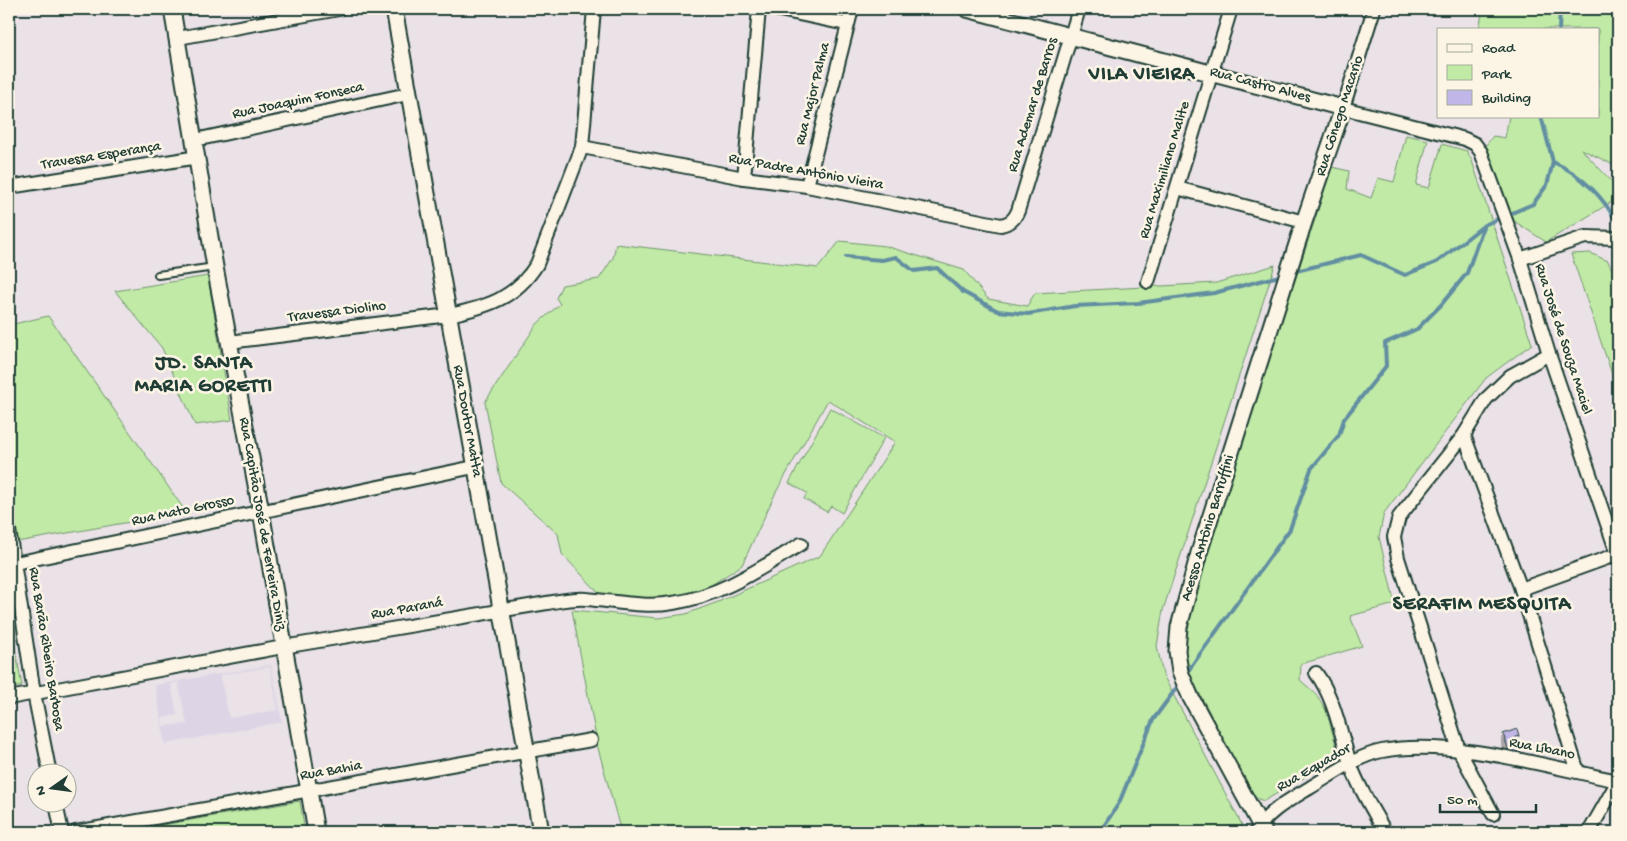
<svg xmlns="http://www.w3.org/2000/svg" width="1627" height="841" viewBox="0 0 1627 841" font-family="'Gochi Hand',sans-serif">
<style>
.built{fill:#ddd5e6;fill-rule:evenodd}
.green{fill:#c0eaa6;stroke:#70946d}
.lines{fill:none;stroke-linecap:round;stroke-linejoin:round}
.stream{stroke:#628ea2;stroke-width:4}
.building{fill:#c0b6e7;stroke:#1f3d34;filter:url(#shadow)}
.service-casing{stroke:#1f3d34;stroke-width:10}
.minor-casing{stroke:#1f3d34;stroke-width:16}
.tertiary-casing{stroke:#1f3d34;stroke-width:19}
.service{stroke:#fcf5e5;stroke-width:6}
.minor{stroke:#fcf5e5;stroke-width:12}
.tertiary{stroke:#fcf5e5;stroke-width:15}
.labels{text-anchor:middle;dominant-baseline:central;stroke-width:5;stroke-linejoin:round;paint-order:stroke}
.street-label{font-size:15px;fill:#1f3d34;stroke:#fcf5e5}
.district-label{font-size:20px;font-weight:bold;letter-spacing:1px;fill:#1f3d34;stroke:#fcf5e5}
</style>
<defs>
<filter id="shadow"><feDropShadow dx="-4.5" dy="4.5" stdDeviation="0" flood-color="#0004"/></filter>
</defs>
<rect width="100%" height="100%" fill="#eae2e6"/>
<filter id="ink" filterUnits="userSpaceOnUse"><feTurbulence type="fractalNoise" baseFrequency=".02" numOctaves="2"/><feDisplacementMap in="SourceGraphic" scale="10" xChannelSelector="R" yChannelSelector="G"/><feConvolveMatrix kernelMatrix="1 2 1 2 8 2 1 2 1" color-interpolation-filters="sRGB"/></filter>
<g filter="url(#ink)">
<path class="built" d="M 271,665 L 282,722 L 165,744 L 155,685 ZM 270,667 L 278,710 L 229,718 L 220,675 ZM 178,682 L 187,724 L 163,726 L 161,718 L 177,715 L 171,684 Z"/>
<g class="green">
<polygon points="1483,9 1618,9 1618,167 1581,149 1618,188 1618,198 1546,242 1514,221 1486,145 1493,136 1505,138 1509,116 1598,116 1598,29 1479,29"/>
<polygon points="1406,135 1428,140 1416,185 1429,188 1442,144 1467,151 1472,161 1532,344 1486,378 1384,513 1379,537 1395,604 1350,616 1362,646 1301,664 1300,680 1316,694 1326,710 1337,748 1333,761 1264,801 1253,797 1192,679 1184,651 1184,621 1332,167 1349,171 1347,189 1371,198 1378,178 1394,182"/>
<polygon points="840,241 885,246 964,270 988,299 1027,306 1035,293 1216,283 1275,265 1163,610 1157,646 1163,675 1242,825 1239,832 621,832 598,748 572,610 658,618 686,614 718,602 820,556 895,442 828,400 775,494 742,565 710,586 681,598 658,602 601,595 562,554 558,534 501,483 485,402 537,324 560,304 556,298 562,285 599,279 613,258 616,244 818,268"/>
<polygon points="1590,253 1608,261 1618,282 1618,392 1571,254"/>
<polygon points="208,276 232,420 195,425 162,348 115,291"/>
<polygon points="48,316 186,512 17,542 9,499 9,325"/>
<polygon points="830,408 884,438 842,513 831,506 827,512 804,499 807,493 789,483"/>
<polygon points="9,635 13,636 22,686 9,689"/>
<polygon points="300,801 305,832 122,832"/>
</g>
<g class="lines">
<g class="stream">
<polyline points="1559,29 1560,9"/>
<path d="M 1553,162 C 1581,174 1605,198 1618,225"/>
<polyline points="846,257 882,260 896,257 914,271 937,268 963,292 998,311 1028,314 1075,306 1138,303 1214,293 1283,275"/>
<polyline points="1292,272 1361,255 1405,275 1437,262 1483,226"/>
<polyline points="1185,675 1290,529 1311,469 1339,435 1344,419 1386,366 1385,343 1417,329 1441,305 1467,273 1484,225 1533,204 1547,185 1553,162 1541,116"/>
<polyline points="1100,832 1119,803 1153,720 1180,683"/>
</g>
</g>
<polygon class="building" points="1517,729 1519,736 1516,737 1522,755 1510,753 1503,734"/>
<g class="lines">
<defs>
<polyline id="service" points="158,275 215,267"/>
<g id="minor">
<polyline points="775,9 846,24"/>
<polyline points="1374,9 1343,108 1465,139 1475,144 1481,152 1520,259 1549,354 1618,556"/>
<polyline points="178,38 339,9"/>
<polyline points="195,140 408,94"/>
<path d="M 582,147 L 744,178 L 807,186 L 1001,225 C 1010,223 1014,220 1018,211 L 1079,9"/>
<polyline points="744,178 759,9"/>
<polyline points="807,186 852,9"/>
<polyline points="9,187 198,157"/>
<polyline points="1177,188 1304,222"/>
<polyline points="1520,259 1585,237 1618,238"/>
<polyline points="1148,282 1231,9"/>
<path d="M 229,342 L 449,315 C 487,307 516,298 537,264 L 582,147 L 594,9"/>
<polyline points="1464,435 1521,589 1578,772"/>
<polyline points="9,530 34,693 50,774"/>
<polyline points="15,563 474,467"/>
<polyline points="1521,589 1618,554"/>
<path d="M 1316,673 C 1335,699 1340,732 1350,763 C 1358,787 1373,810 1385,832"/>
<path d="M 9,698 L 283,647 L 547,603 C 560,601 573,598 586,599 C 614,601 645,608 673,603 C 721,596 761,568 801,544"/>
<polyline points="56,804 62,832"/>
<polyline points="1493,814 1459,750 1398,558 1394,537 1399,517 1464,435 1486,399 1510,376 1549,354"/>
<polyline points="76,832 591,740"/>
<path d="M 1256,832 C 1267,811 1292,799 1311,787 C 1333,774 1357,756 1382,751 C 1452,738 1549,767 1618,781"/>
<polyline points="1589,832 1618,781"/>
</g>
<g id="tertiary">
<polyline points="172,9 215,267 261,511 316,832"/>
<polyline points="394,9 541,832"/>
<polyline points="967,9 1343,108 1304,222 1199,553 1179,627 1177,651 1180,672 1191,698 1264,832"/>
</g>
</defs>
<use href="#service" class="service-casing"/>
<use href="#minor" class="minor-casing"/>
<use href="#tertiary" class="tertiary-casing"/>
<use href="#service" class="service"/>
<use href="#minor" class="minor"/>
<use href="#tertiary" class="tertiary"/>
</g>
</g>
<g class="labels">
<g class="street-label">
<text transform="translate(1260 85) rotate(15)">Rua Castro Alves</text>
<text transform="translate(813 94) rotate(-76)">Rua Major Palma</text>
<text transform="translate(298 101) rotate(-12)">Rua Joaquim Fonseca</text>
<text transform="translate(1033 105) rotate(-73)">Rua Ademar de Barros</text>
<text transform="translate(1340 116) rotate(-72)">Rua Cônego Macario</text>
<text transform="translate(101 156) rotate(-9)">Travessa Esperança</text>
<text transform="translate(1165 170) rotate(-73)">Rua Maximiliano Malite</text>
<text transform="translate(806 172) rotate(10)">Rua Padre Antônio Vieira</text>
<text transform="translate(337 312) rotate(-7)">Travessa Diolino</text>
<text transform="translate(1563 339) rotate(72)">Rua José de Souza Maciel</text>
<text transform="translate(467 421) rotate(80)">Rua Doutor Matta</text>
<text transform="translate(183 511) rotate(-12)">Rua Mato Grosso</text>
<text transform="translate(262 524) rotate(80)">Rua Capitão José de Ferreira Diniz</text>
<text transform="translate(1208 528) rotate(-73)">Acesso Antônio Barruffini</text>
<text transform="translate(407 609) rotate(-10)">Rua Paraná</text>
<text transform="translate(46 649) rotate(81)">Rua Barão Ribeiro Barbosa</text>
<text transform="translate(1542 749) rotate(11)">Rua Líbano</text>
<text transform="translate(1314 768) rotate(-30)">Rua Equador</text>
<text transform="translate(331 771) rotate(-10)">Rua Bahia</text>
</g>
<g class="district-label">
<text x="1142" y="75">VILA VIEIRA</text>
<text x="204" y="364">JD. SANTA<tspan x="204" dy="23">MARIA GORETTI</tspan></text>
<text x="1482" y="605">SERAFIM MESQUITA</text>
</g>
</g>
<rect width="1627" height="841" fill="none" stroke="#fcf5e5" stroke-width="30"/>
<rect x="15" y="15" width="1597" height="811" fill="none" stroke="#1f3d34" stroke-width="2" filter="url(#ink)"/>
<rect x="1437" y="28" width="162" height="90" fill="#fcf5e5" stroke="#a4ab9e"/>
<rect x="1447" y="44" width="25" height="8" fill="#fcf5e5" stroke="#a4ab9e"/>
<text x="1482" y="52" font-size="15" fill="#1f3d34">Road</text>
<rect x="1447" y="65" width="25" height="15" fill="#c0eaa6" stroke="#a4ab9e"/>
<text x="1482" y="78" font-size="15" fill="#1f3d34">Park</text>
<rect x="1447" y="90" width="25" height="15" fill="#c0b6e7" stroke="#a4ab9e"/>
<text x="1482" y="102" font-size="15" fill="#1f3d34">Building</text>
<g transform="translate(52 788) rotate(256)"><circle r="24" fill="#fcf5e5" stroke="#a4ab9e"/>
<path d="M0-4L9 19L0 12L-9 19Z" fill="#1f3d34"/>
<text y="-8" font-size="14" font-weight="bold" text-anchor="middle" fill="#1f3d34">N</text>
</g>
<path d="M1440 804v8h96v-8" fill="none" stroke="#1f3d34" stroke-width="2.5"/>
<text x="1447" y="804" font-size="15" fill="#1f3d34" stroke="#fcf5e5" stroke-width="4" paint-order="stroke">50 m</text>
</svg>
